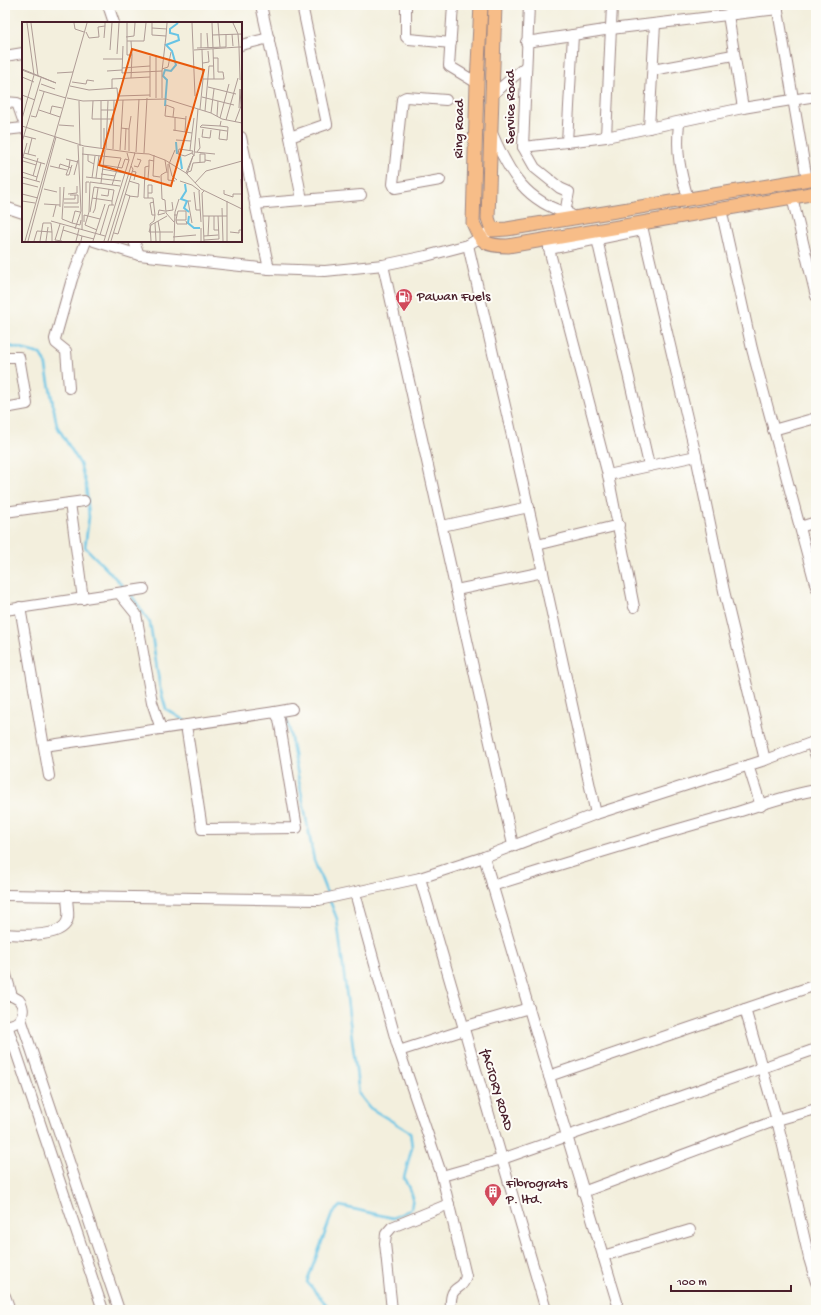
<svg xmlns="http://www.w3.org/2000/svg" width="821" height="1315" viewBox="0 0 821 1315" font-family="'Gochi Hand',sans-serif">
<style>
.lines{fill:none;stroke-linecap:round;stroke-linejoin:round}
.stream{stroke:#67c4e5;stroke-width:2.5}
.minor-casing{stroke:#9e8784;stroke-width:12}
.major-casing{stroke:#9e8784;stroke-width:15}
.minor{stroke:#fff;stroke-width:10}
.major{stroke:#f7bd88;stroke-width:13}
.labels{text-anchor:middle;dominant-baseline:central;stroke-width:4;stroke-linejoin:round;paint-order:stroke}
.street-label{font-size:14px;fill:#4a1f2b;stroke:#fdfcf7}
.poi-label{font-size:14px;fill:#4a1f2b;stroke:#fdfcf7;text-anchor:start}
.inset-river{fill:none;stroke:#67c4e5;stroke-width:2}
.inset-road{fill:none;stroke:#af9c96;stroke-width:1}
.view{fill:#e8590c;fill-opacity:0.15;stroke:#e8590c;stroke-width:2}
.inset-edge{fill:none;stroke:#4a1f2b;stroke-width:2}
</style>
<rect width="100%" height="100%" fill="#fdfcf7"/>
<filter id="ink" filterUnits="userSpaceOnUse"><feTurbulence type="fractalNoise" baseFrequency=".025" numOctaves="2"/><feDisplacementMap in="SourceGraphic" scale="8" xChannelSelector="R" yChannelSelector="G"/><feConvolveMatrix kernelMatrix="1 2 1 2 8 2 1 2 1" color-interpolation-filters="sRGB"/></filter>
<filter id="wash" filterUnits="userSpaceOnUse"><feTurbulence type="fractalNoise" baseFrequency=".012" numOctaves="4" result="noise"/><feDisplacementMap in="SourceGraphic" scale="16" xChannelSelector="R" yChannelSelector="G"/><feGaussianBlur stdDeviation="0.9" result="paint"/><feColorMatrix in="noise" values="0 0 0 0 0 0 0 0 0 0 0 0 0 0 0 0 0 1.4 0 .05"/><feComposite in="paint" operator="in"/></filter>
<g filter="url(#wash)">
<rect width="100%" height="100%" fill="#f3efdd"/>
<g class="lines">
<g class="stream">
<polyline points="5,345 40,354 45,361 57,426 80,464 86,485 89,517 85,547 125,588"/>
<polyline points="130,593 150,623 160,688 166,709 185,721"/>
<polyline points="286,712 314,860 328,896"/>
<polyline points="330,901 337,919 359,1094 370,1108 410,1132 412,1147 404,1178 413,1197 411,1209 393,1218 340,1206 332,1214 307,1282 331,1310"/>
</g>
</g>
</g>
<g filter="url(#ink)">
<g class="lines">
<defs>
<g id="minor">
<polyline points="108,5 114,23"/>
<polyline points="261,5 290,137"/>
<polyline points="406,5 406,37 409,39 451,43"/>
<polyline points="453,5 449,66 477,83"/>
<polyline points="529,5 523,147 535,168 560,188 569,192 565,213"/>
<polyline points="612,5 606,137 743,108 816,96"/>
<polyline points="777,5 807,180"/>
<polyline points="728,15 743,108"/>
<polyline points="526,42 573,35"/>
<polyline points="241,45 269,38"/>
<polyline points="5,56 23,53"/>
<polyline points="653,70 733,55"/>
<polyline points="491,96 525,67"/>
<polyline points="5,102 17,103 23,120"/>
<path d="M 679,123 C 676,153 680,170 688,199"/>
<polyline points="649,128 655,24"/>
<polyline points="5,130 23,128"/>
<path d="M 492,133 C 509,173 526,202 570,214"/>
<polyline points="241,137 269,269"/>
<polyline points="567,142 606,137"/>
<polyline points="523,147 567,142 573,35 611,29 778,9"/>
<polyline points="440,180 395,188 393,184 402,99 406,97 446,100"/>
<polyline points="792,197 816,296"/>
<polyline points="302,200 361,195"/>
<polyline points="255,204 302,200 290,137 327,124 302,5"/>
<polyline points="5,207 23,213"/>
<polyline points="721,209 752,349 816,587"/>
<polyline points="641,222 696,456 724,591 765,760"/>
<polyline points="549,239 549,249 608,475 696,456"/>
<polyline points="597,239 649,465"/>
<polyline points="94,241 139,255 269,269 325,271 383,265 426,256 468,245 487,233"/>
<polyline points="134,241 139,255"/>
<polyline points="468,245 537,545 596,814"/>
<polyline points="549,249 642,230"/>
<polyline points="383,265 513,845"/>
<polyline points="5,357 19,357 27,404 5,408"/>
<polyline points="69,388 66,351 56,343 55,339 72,279 86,241"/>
<polyline points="773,430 816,418"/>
<polyline points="608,475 634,607"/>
<polyline points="70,503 83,599"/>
<polyline points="5,512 84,501"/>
<polyline points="442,526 529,507"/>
<polyline points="800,527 816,522"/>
<polyline points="537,545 619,525"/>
<polyline points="456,590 543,572"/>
<polyline points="119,593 136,614 152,702 161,729"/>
<polyline points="20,607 49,776"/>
<polyline points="5,610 144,589"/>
<polyline points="275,712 292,709"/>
<polyline points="811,743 816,756"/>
<polyline points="44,746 275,712 279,719 297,828 202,829 186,725"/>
<polyline points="748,765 761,806"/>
<polyline points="484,857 549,1076"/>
<polyline points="420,878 546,1310"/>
<path d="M 492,886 C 571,861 649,837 728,815 C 758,806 786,795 816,790"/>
<polyline points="355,893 397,1044 442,1176"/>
<polyline points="5,895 319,900 420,878 484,857 596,814 765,760 816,741"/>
<path d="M 5,934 C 20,935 65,939 68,918 C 69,912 67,903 67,896"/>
<polyline points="5,971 12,996"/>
<path d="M 5,996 L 12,996 L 19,1000 C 28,1012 20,1026 5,1025"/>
<polyline points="745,1009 816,985"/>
<polyline points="21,1019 119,1310"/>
<polyline points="7,1025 103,1310"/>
<polyline points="463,1027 529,1008"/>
<polyline points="399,1051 464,1030"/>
<polyline points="583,1192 777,1120 816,1109"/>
<polyline points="603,1256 690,1230"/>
<polyline points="809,1258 816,1282"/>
<polyline points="5,1296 10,1310"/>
<polyline points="617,1302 549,1076 745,1009 777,1120 809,1258 816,1256"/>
<polyline points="392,1310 385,1243 386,1234 392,1227 449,1204"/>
<path d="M 451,1310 C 449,1281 462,1294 466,1276 L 442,1176 L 502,1159 L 816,1049"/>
</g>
<g id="major">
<path d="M 481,5 L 477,83 L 473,223 C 482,243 485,246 508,246 L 816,193"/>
<polyline points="495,5 488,218 492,230 507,229 816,178"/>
</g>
</defs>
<use href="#minor" class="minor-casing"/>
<use href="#major" class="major-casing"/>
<use href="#minor" class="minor"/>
<use href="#major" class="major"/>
</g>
</g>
<defs>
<symbol id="fuel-pin" viewBox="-11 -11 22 30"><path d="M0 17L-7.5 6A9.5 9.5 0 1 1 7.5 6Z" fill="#d1495b" stroke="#fdfcf7"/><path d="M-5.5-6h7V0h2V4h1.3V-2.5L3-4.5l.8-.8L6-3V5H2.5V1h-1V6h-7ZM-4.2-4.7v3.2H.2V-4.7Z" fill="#fff"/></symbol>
<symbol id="building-pin" viewBox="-11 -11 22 30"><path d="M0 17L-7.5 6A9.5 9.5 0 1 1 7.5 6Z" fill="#d1495b" stroke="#fdfcf7"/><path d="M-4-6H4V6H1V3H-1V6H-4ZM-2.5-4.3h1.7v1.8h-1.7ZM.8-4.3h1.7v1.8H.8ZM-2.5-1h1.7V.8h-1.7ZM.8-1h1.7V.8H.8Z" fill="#fff"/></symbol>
</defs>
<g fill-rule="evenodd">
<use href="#fuel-pin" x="394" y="287" width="20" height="27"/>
<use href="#building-pin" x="483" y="1182" width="20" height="27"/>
</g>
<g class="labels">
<g class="street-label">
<text transform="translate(511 107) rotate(-90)">Service Road</text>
<text transform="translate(460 129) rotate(-89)">Ring Road</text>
<text transform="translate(496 1090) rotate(73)">fACTORY ROAD</text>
</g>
<g class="poi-label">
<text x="417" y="297">Pawan Fuels</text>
<text x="506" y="1184">Fibrograts<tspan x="506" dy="16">P. ltd.</tspan></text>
</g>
</g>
<g transform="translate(22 22)">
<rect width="220" height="220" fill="#f3efdd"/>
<path class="inset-river" d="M 143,84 L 145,58 L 141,54 L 143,48 L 149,49 L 154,43 L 150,29 L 144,23 L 157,18 L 156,13 L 148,11 L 148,7 L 156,1M 154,120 L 155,132M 158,134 L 160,147M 163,162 L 164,169 L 159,177 L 165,179 L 162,186 L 167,190M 167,194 L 166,201 L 172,206 L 178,206"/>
<path class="inset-road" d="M 9,1 L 16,54M 52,1 L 53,7 L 62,10M 105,1 L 105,33 L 110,33 L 109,56 L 128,55 L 128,34M 170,1 L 173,74M 190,1 L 191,26M 196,1 L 198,25M 211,1 L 216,12 L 217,25 L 220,25M 130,6 L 145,7M 64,10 L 67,16 L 77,15 L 76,5 L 83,4 L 83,1M 179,11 L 179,26M 185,11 L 186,26M 204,12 L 204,25M 210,12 L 211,24M 190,13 L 220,12M 144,14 L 145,1M 104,15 L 112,14 L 113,1M 82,16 L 83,4M 105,19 L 122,19 L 124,1M 109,19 L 110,33M 101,24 L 100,51 L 140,49 L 144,14 L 130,13 L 130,1M 175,26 L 204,25M 191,27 L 192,57M 88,28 L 90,1M 172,28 L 217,25 L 218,58M 180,28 L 181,57 L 202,57 L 201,50 L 196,50 L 196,36 L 191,36M 95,32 L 97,1M 134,33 L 134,76M 81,37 L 101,37M 181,41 L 187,40 L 186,29M 100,46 L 128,44M 0,47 L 34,61 L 0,48M 140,47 L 146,45 L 149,30M 85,49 L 100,48M 140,49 L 140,76M 35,51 L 51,50M 0,55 L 12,60M 128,55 L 128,75M 50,60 L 64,62 L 65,58 L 72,59M 19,62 L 33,67M 48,64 L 67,68 L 95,66 L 96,78M 186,65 L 214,72M 90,66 L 90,57 L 109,56M 17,68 L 44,76M 0,73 L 13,78M 96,74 L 128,73M 180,75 L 196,79 L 195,94M 45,76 L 61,79 L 144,77 L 189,91 L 200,97 L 220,101M 57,79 L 58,124M 71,79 L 70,97 L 92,97M 196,79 L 212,83M 217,86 L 218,67M 178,87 L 181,57M 17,88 L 38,95M 79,88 L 92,88M 183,89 L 187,44 L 191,44M 189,91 L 192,67M 28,92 L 30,84 L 40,86M 9,94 L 14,95 L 22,70M 151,95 L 152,86 L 144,83 L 143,94 L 164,97M 153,96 L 153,109M 198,96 L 207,62M 0,97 L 12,53 L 5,1M 204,98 L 216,56M 199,99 L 198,104 L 180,103 L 178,105 L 205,109M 213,100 L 219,84 L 218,67M 37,103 L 52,104M 0,104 L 62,124 L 113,131 L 86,219M 99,106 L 107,107 L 107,129M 107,107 L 109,94M 181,107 L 180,115 L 188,116 L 189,108M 151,108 L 170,111M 198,108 L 197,117 L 205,118 L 206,105 L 198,104M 163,110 L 164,94M 2,114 L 14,117M 154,118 L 169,119 L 168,128M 169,119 L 172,96M 0,120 L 19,56M 82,124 L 82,106M 79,126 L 79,79M 84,126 L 86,79M 91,127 L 92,78M 98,128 L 101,78M 103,128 L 104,106M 153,128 L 147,142 L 150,154 L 155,158M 114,130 L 117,77M 173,130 L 193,132M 175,130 L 178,126 L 177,116M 2,131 L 14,134M 112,131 L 127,132 L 143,138 L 164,151 L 179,167 L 220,187M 122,131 L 125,76M 170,131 L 171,129 L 157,127 L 156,132 L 163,134 L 170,131 L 172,134 L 176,87M 6,132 L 10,116M 60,132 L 99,136 L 90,163M 66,133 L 66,139 L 72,142M 132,133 L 131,154 L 138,155M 0,135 L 23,142M 1,135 L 5,121M 44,137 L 56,140M 143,138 L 145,151M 1,139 L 14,143M 178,140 L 178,132 L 183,132 L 183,138 L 189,139M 146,142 L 146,158 L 153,159M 81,143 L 100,146 L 103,137 L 107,138M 28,144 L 45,148M 112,144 L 116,145 L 119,138 L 115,137M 37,146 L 38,142 L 47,145 L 48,138M 49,146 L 47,145 L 44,153 L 47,153 L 49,146 L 50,143M 80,147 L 102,151M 110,149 L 114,150 L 112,158M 0,150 L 15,155M 144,150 L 139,153 L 140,177 L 143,178 L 144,191 L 152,200M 166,150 L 169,149 L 171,141 L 183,140 L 183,138M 164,151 L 171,134 L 165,152M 79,152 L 93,154M 52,153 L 56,138M 11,154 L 16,136M 0,155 L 18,160M 64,155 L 99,159M 70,156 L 73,134M 74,156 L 77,134M 219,157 L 220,186M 122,158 L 126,157 L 127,144M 14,159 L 19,141M 107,159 L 117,162 L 116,175 L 107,174M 158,159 L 170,163 L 178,169M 0,161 L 16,165M 79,161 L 83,128M 173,161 L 184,149 L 220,139M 42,165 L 40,197 L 50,201 L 53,189 L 58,190M 72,165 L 92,168 L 90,179M 22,167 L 35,170M 202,168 L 202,172 L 211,175 L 211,172 L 220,172M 177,169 L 179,200M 172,170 L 174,188 L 178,188M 64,171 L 64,160 L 67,160M 126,171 L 130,171 L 130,163 L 126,163 L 126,176 L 122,176 L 123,145 L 127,144 L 127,138 L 132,139M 0,172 L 16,176M 46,172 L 55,171 L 55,164M 79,173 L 86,174 L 87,167M 70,176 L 90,179 L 90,183M 126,176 L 131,176 L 133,193M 42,177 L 53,177 L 53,173 L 48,173M 0,179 L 13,181M 169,179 L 166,179 L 170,201M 42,181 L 56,181 L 56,173 L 53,173M 22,182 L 38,183M 38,185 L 38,165M 42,185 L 57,185M 200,186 L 201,219M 143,189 L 137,188 L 136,193 L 143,191M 144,189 L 151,188 L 150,180M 68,190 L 72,165M 71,191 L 73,187 L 76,166M 152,193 L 155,193 L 154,198 L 164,198 L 164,189 L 156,189 L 155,193M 181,194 L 205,194 L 205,179M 192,194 L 192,208 L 197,208M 205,194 L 205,219M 31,195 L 34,183M 154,198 L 155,202 L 165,202 L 164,199M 29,199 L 83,214M 136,199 L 138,210 L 151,210M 62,200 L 62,193 L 78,197M 50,201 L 58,203 L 59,198M 133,201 L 134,219M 38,202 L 33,218 L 40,219M 179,206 L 179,219M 53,207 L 59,189 L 56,123M 41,208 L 60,214 L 59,219M 60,208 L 61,125M 75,208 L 63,203 L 67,190 L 68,160 L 98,164M 208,210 L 217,211 L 217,208 L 220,208M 92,211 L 96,212 L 108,174 L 103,172M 78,213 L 87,183 L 92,183M 60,214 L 72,217M 182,214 L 196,213M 186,214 L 187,194M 151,215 L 174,213M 182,218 L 197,217 L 196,194M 3,219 L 65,1M 6,219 L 34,115M 12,219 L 15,209 L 30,210 L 30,219M 18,219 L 21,201 L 29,201 L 30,210M 24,219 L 26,205M 38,219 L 42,204M 54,219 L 57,207M 71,219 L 83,182M 82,219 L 107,138 L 105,131M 89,219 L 111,147 L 109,144M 129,219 L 128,202 L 132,199 L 133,193 L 130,193 L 128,181 L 132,180M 138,219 L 138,210 L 127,210 L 129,203 L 145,194M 152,219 L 153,190 L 157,177M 182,219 L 180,171 L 182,169"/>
<path class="view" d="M 110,27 L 182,48 L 149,164 L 77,143 Z"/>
<rect width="220" height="220" class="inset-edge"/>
</g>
<rect width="821" height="1315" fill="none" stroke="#fdfcf7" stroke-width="20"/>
<path d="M671 1285v6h120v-6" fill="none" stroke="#4a1f2b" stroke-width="2"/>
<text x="677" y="1285" font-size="12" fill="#4a1f2b" stroke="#fdfcf7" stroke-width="3" paint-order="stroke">100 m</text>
</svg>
